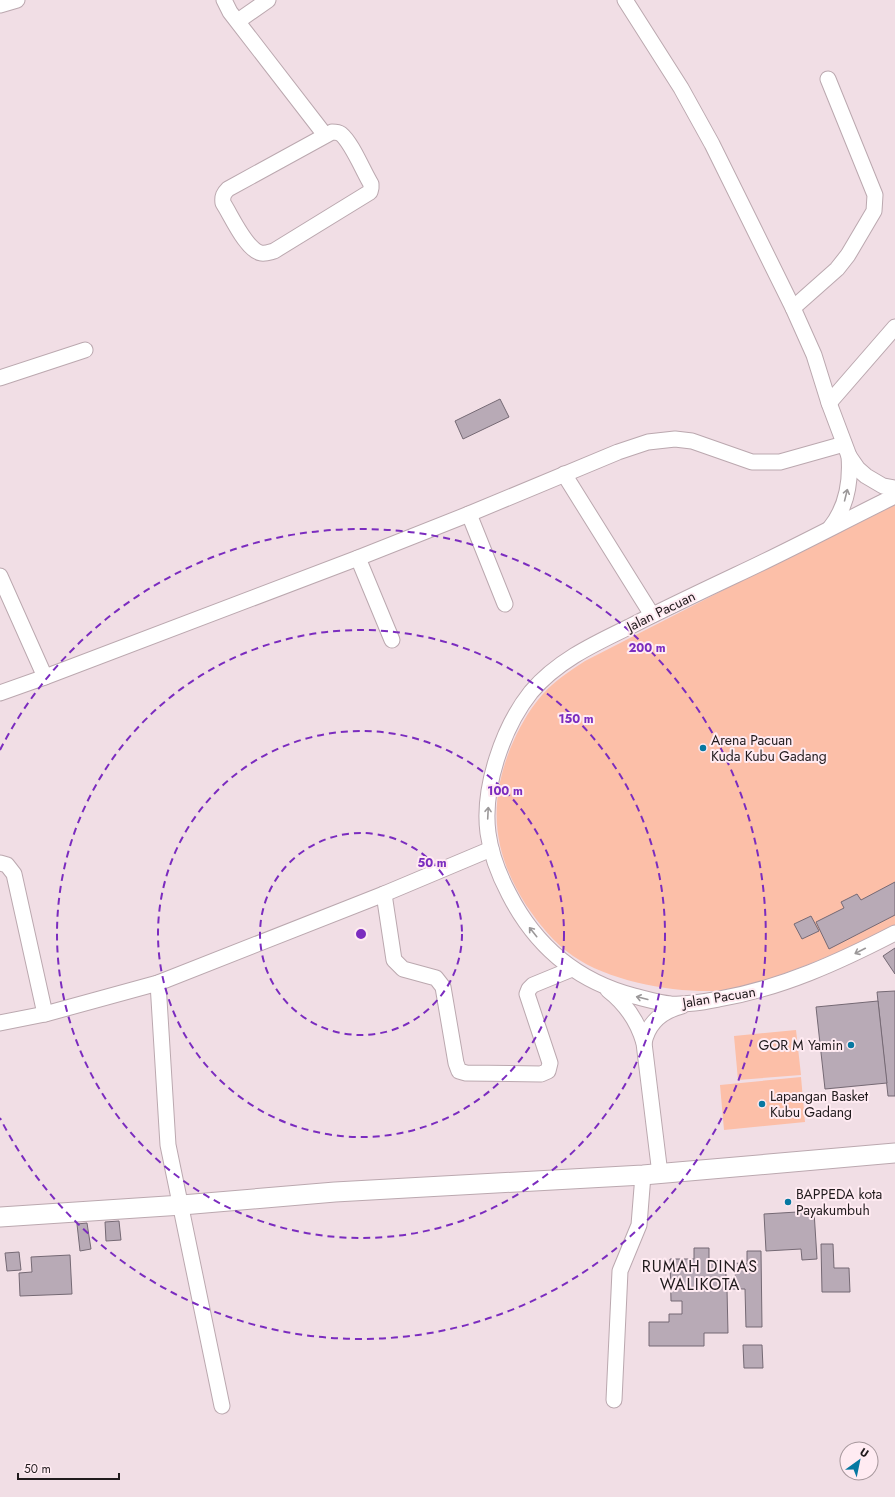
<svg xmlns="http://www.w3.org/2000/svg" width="895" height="1497" viewBox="0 0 895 1497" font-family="Jost,sans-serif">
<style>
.green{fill:#fcbfa8}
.building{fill:#b8aab6;stroke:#756974}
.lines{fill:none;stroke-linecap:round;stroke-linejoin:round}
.minor-casing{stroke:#bba8af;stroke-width:17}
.major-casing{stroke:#bba8af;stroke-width:21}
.minor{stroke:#fff;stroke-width:15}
.major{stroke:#fff;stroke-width:19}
.oneway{stroke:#9b9899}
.ring{fill:none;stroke:#7b2cbf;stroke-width:2;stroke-dasharray:7 5}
.poi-dot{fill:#0678a1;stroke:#ffebf2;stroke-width:1.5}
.labels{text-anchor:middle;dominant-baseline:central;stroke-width:4;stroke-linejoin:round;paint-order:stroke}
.street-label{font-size:14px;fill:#201a1c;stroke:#ffebf2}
.poi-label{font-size:14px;fill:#201a1c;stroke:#ffebf2;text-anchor:start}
.quarter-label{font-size:16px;letter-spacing:1px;fill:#201a1c;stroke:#ffebf2}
.centre{fill:#7b2cbf;stroke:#ffebf2;stroke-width:2}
.ring-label{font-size:12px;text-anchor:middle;font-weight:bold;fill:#7b2cbf;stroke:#ffebf2;stroke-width:4;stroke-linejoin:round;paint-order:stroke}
</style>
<rect width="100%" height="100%" fill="#f1dee5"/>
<g class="green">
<path d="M 895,502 L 895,925 C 857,944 820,961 780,975 C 758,983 737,990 713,991 C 669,992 609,981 573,956 C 554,943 539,924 526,905 C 493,853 488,806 510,749 C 518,730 528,711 542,695 C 554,681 570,671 585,661 Z"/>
<polygon points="796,1030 801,1075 738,1080 734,1036"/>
<polygon points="801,1077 805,1122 724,1130 720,1085"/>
</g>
<g class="building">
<polygon points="500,399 509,417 463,439 455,421"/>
<polygon points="895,882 895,915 829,949 816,922 844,908 841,902 857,894 861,900"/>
<polygon points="811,916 819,931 802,939 794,924"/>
<polygon points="895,948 895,974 883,956"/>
<polygon points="895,991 895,1096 888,1096 877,992"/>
<polygon points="878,1001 887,1083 825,1089 816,1007"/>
<polygon points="814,1211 817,1259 802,1260 801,1249 766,1251 764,1214"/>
<polygon points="119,1221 121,1240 106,1241 105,1222"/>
<polygon points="87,1223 91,1249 80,1251 77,1224"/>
<polygon points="821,1244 833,1244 834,1268 849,1268 850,1292 822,1292"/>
<polygon points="694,1248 709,1248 709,1261 726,1260 726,1279 735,1279 735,1263 747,1264 747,1251 761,1251 762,1327 746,1327 745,1289 727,1289 728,1333 704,1333 704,1346 649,1346 649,1322 669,1322 669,1314 682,1314 682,1301 671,1301 670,1259 694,1259"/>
<polygon points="19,1252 21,1270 7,1271 5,1253"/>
<polygon points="70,1255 72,1294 20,1296 19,1273 32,1272 31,1257"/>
<polygon points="743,1345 762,1345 763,1368 744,1368"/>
</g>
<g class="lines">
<defs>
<g id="minor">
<polyline points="224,0 230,12 325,135"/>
<polyline points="625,0 681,88 712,144 793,308 814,355 829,403 849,456 858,469 866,476 883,486 895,488"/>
<polyline points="0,5 17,0"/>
<polyline points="238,21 268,0"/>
<path d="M 332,132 C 336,132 338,132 341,134 C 352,143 363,171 371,184 L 371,188 L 370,192 L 274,251 C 270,252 265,254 261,253 C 246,250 231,215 223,203 C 222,196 224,193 228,189 Z"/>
<polyline points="793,308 837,269 848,255 874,211 875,195 828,79"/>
<polyline points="0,378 85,350"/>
<polyline points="829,403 895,327"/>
<polyline points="564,474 652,615"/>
<path d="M 895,496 C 842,522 790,550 736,575 C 700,592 664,609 629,627 C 594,644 557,661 531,692 C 503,727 482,788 488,833 C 491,855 499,875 509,894 C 536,947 577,981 634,996 C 646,999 659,1003 671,1004 C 688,1005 703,1002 719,999 C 782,988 839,962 895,933"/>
<polyline points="469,514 505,604"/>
<path d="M 830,528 C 847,507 851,482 849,456"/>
<polyline points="358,558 392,640"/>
<polyline points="0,576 45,677"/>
<polyline points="0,693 45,677 358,558 469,514 618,452 648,442 675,439 692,441 752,462 780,462 844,444"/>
<polyline points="0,863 7,865 14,874 45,1014 158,983 384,894 491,849"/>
<polyline points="384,894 394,960 403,969 436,978 443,987 456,1063 459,1071 466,1073 541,1074 548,1071 550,1063 527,994 529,989 533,985 572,969"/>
<polyline points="158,983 168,1145 222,1406"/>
<path d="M 608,990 C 626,1004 638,1022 644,1043 L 660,1174"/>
<polyline points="0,1023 45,1014"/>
<path d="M 644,1043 C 648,1023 662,1011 682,1006"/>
<polyline points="614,1400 620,1271 639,1225 643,1175"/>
</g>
<polyline id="major" points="0,1217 182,1205 335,1192 643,1175 895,1153"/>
</defs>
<use href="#minor" class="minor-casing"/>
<use href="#major" class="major-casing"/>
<use href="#minor" class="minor"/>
<use href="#major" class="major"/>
</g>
<defs><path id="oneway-shaft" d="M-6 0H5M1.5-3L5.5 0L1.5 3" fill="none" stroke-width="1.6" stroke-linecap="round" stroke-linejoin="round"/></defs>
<g class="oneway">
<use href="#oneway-shaft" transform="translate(846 495) rotate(-76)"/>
<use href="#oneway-shaft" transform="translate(488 813) rotate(-87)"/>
<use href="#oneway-shaft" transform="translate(533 932) rotate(-129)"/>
<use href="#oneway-shaft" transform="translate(860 951) rotate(153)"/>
<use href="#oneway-shaft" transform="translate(642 998) rotate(-166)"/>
</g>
<g class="ring">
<circle cx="361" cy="934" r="101"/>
<circle cx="361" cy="934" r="203"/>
<circle cx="361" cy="934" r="304"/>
<path d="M0 750A405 405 0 1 1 0 1118"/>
</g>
<g class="poi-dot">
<circle cx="703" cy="748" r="4"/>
<circle cx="851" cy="1045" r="4"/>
<circle cx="762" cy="1104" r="4"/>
<circle cx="788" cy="1202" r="4"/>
</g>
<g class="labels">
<g class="street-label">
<text transform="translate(661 611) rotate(-26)">Jalan Pacuan</text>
<text transform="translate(719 997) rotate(-9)">Jalan Pacuan</text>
</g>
<g class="poi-label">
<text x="711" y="740">Arena Pacuan<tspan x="711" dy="16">Kuda Kubu Gadang</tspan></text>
<text x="843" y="1045" text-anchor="end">GOR M Yamin</text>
<text x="770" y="1096">Lapangan Basket<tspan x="770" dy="16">Kubu Gadang</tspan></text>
<text x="796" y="1194">BAPPEDA kota<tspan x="796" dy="16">Payakumbuh</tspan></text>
</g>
<g class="quarter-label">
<text x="700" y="1266">RUMAH DINAS<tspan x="700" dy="18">WALIKOTA</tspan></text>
</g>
</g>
<circle cx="361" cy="934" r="6" class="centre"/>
<g class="ring-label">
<text x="647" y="652">200 m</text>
<text x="576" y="723">150 m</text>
<text x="505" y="795">100 m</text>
<text x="432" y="867">50 m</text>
</g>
<g transform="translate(859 1461) rotate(33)"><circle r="19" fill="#ffebf2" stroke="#a6979c"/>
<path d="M0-3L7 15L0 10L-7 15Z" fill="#0678a1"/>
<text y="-6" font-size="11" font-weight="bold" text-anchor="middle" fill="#201a1c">U</text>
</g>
<path d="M18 1473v6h101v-6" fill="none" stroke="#201a1c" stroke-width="2"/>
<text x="24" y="1473" font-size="12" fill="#201a1c" stroke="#ffebf2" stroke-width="3" paint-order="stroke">50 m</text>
</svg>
